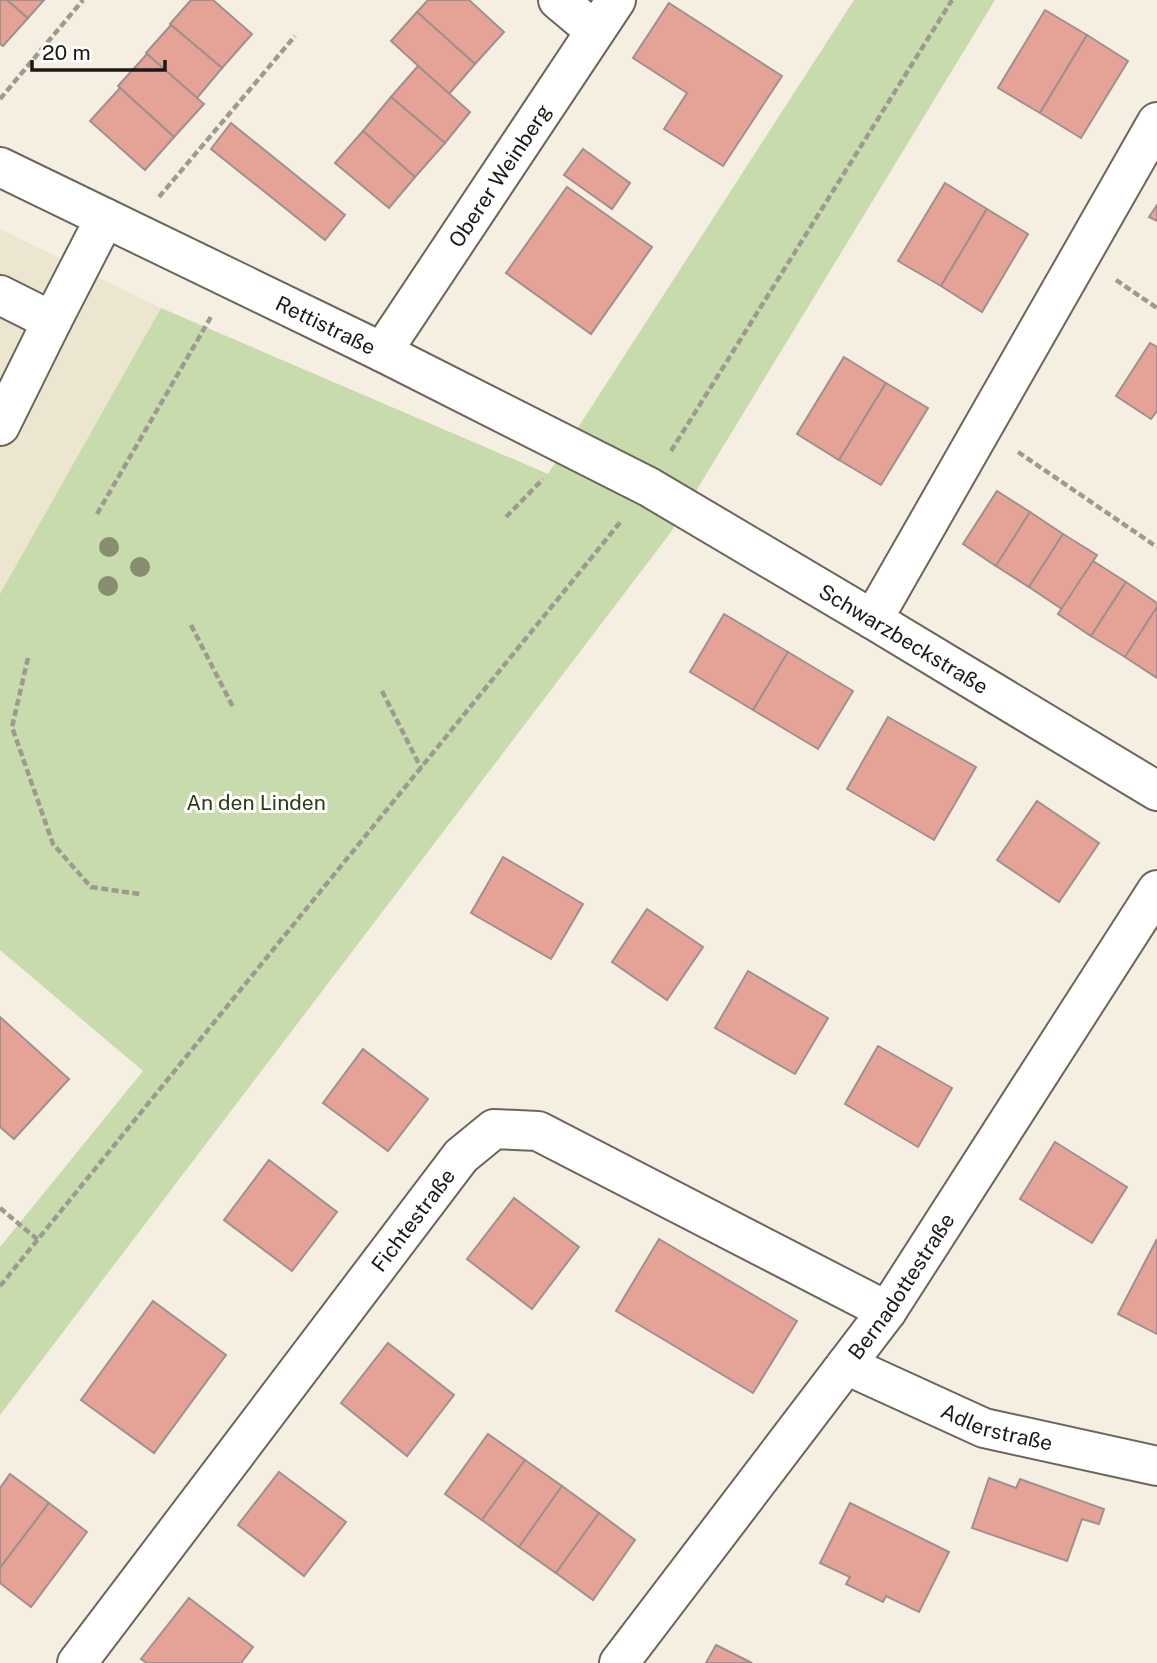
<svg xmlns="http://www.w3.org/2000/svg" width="1157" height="1663" viewBox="0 0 1157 1663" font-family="'Public Sans',sans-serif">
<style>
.built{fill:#ece5cf}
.green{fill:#c8dbac}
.building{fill:#e5a398;stroke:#a0908d;stroke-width:2}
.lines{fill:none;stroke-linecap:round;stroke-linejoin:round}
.minor-casing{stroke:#6a665a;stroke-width:42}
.path{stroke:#9d9a8f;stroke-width:4.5;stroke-dasharray:7 3.5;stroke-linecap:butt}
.minor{stroke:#fff;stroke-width:38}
.tree{fill:#878d6f}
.labels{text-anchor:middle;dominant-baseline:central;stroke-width:6;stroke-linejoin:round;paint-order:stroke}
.street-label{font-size:21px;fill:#1b1914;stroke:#fff}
.park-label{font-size:21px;fill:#2e3c12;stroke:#fff}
</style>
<rect width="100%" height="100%" fill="#f4efe1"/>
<polygon class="built" points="0,229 161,308 0,594"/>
<polygon class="green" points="854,0 995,0 671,532 0,1415 0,1247 143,1071 0,950 0,594 161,308 548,474"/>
<g class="building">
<polygon points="0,0 7,0 28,18 3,46 0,44"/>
<polygon points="7,0 44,0 28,18"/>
<polygon points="191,0 213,0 252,34 222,68 170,24"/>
<polygon points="428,0 469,0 504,32 475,64 417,12"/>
<polygon points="669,3 782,76 723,166 664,129 687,93 633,58"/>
<polygon points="1045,10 1087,35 1040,113 998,88"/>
<polygon points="417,12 475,64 449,94 391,41"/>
<polygon points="171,25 222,68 197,98 146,53"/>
<polygon points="1087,35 1128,61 1081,138 1040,113"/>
<polygon points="147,54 204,104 174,137 118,86"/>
<polygon points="418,66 470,112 445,143 391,97"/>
<polygon points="120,88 174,137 145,170 90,121"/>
<polygon points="391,97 445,143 415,177 363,131"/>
<polygon points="231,123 345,215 325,240 211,149"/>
<polygon points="363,131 415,177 389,208 335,163"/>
<polygon points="583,149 630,183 612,209 564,175"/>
<polygon points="945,183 987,209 941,286 898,261"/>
<polygon points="567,187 652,247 591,334 506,273"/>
<polygon points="1157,205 1157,221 1149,217"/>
<polygon points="987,209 1028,234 982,312 941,286"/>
<polygon points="1150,343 1157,347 1157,411 1151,419 1116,396"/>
<polygon points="844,357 886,383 839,460 797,434"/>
<polygon points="886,383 928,408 881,485 839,460"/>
<polygon points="997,491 1030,512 996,566 963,544"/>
<polygon points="1030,512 1063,534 1029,587 996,566"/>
<polygon points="1063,534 1097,555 1062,609 1029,587"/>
<polygon points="1093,561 1126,582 1091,636 1058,614"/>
<polygon points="1126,582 1157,603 1157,607 1125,657 1091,636"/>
<polygon points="1157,607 1157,678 1125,657"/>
<polygon points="724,614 788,652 753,710 690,672"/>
<polygon points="788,652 853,691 818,749 753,710"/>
<polygon points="888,717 976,767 934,840 847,789"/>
<polygon points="1037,801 1099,843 1059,902 997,860"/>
<polygon points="503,857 583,904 551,959 471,913"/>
<polygon points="647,909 703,947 667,1000 612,962"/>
<polygon points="748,971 828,1018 795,1074 715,1028"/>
<polygon points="0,1017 69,1079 14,1139 0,1127"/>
<polygon points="878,1046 952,1088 918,1147 845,1104"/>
<polygon points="363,1049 428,1099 388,1151 323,1103"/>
<polygon points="1055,1142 1127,1187 1092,1243 1020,1199"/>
<polygon points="269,1160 337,1212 292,1271 224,1220"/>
<polygon points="514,1198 579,1247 532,1309 467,1259"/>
<polygon points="659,1239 797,1321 753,1393 616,1311"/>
<polygon points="1157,1239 1157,1334 1118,1314"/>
<polygon points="153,1301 226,1355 154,1453 81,1400"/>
<polygon points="388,1343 454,1395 407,1456 341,1403"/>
<polygon points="488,1434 525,1460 482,1520 445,1494"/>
<polygon points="525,1460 562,1486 519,1547 482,1520"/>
<polygon points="279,1472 346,1522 304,1576 238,1525"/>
<polygon points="10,1474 49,1503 0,1568 0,1488"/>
<polygon points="989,1478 1016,1488 1020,1479 1104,1509 1099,1524 1082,1519 1067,1561 972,1528"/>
<polygon points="562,1486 599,1513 556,1573 519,1547"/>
<polygon points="49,1503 87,1532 31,1607 0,1583 0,1568"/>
<polygon points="850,1503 949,1552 919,1612 886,1596 883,1602 846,1584 850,1577 820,1563"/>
<polygon points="599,1513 635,1540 593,1600 556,1573"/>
<polygon points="189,1598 253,1647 241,1663 147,1663 141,1659"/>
<polygon points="716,1645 752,1663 706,1663"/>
</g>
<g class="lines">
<defs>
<g id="minor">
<polyline points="558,0 595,31"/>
<path id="s1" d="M 0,167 L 382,352 L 649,487 L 872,619 L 1157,791"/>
<polyline points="0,295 52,321 105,218"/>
<path id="s2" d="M 382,352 L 616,0"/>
<polyline points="0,426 52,321"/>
<polyline points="872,619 884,600 1157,122"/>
<path id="s3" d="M 846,1365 L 984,1428 L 1157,1466"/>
<path id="s4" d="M 77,1663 L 461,1156 L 494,1129 L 538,1131 L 887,1311"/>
<path id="s5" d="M 619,1663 L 887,1311 L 1157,890"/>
</g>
</defs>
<use href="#minor" class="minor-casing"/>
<g class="path">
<polyline points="0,99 83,0"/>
<polyline points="159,197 295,36"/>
<polyline points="1116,280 1157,308"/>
<polyline points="671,451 952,0"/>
<polyline points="1018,452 1157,547"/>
<polyline points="97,514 212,315"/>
<polyline points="506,517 543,479"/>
<polyline points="191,625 233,707"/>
<polyline points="28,658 12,727 53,844 91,887 140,894"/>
<polyline points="382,691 421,768"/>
<polyline points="0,1208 38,1240"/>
<polyline points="0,1286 622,520"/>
</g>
<use href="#minor" class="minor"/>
</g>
<g class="tree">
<circle cx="109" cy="547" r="10"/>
<circle cx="140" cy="567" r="10"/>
<circle cx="108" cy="586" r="10"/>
</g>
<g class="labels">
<g class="street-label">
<text stroke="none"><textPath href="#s2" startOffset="212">Oberer Weinberg</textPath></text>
<text stroke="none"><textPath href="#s1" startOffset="362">Rettistraße</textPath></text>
<text stroke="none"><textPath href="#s1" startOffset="1020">Schwarzbeckstraße</textPath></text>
<text stroke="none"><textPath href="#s4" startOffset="556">Fichtestraße</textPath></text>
<text stroke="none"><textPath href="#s5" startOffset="471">Bernadottestraße</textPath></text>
<text stroke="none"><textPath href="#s3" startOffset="164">Adlerstraße</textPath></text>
</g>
<g class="park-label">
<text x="256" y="802">An den Linden</text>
</g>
</g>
<path d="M32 60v10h133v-10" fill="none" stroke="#1b1914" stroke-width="3.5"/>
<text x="42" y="60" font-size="21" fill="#1b1914" stroke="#ffffff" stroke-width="5" paint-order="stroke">20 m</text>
</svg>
